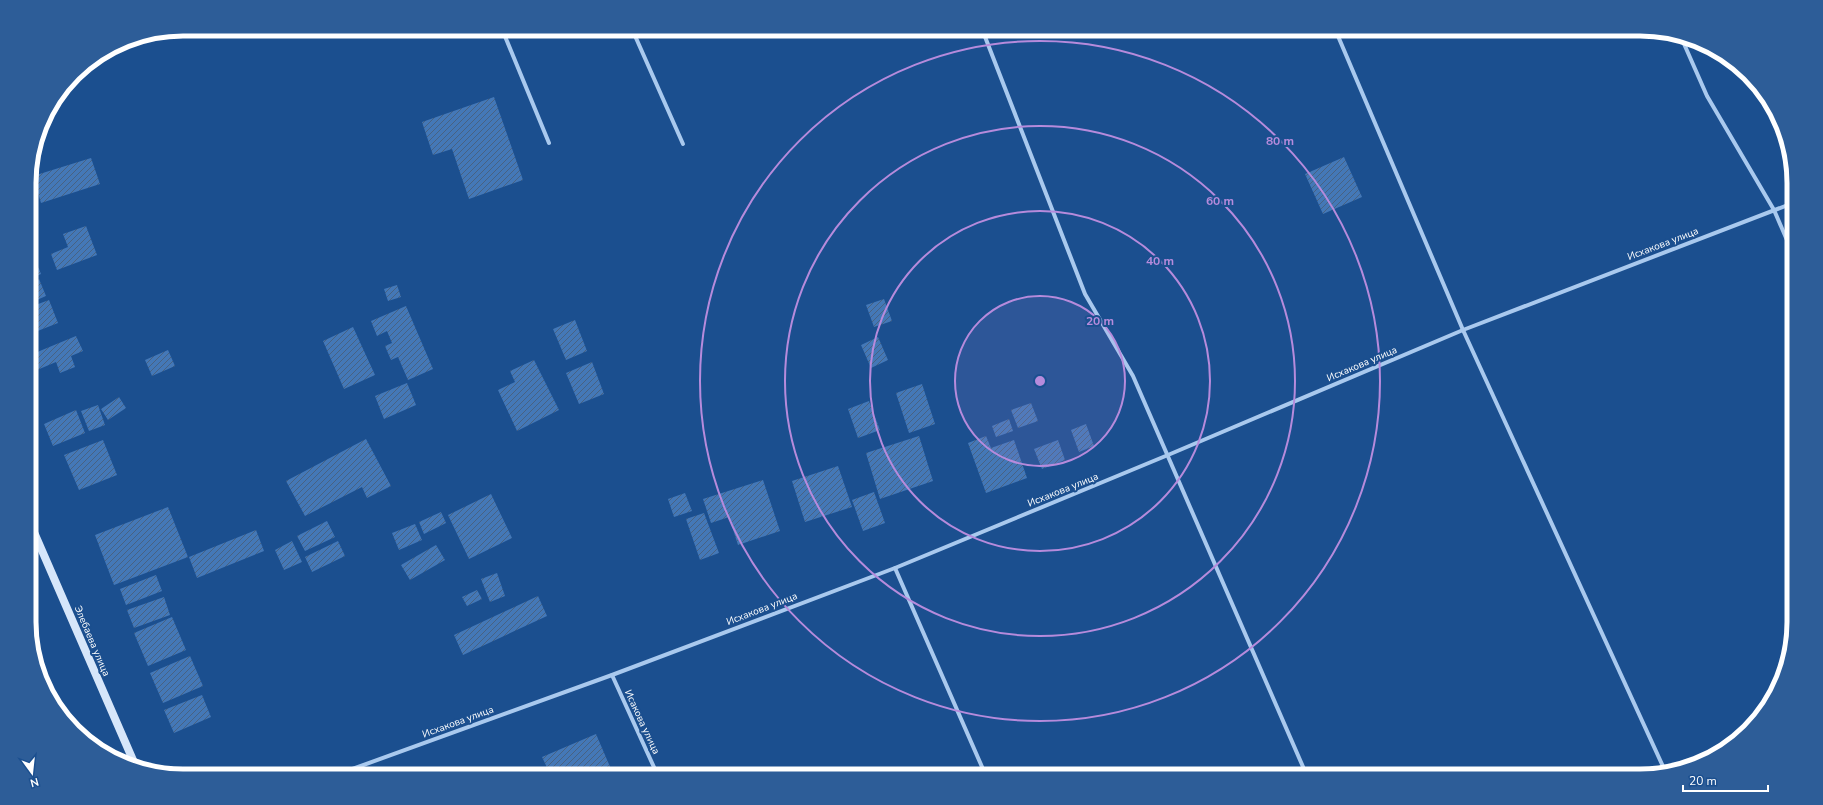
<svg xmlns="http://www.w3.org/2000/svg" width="1823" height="805" viewBox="0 0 1823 805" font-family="'Nunito Sans',sans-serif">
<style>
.building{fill:url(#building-hatch)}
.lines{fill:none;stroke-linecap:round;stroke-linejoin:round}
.street{stroke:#a9c9ee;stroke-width:4}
.secondary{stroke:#d6e6fa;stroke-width:8}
.ring{fill:none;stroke:#b68bdc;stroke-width:2}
.labels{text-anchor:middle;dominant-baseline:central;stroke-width:4;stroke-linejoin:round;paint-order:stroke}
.street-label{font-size:10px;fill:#fff;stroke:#1b4f8f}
.rim{fill:none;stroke:#fff;stroke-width:5}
.centre{fill:#b68bdc;stroke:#1b4f8f;stroke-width:2}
.ring-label{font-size:12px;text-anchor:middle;font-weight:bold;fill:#b68bdc;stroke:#1b4f8f;stroke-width:4;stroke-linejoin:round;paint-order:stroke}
</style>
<defs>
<pattern id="building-hatch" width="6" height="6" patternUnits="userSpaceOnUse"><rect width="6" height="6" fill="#4478b7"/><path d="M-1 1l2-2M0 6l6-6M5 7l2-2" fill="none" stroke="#486282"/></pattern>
</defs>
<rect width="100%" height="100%" fill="#1b4f8f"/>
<g class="building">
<polygon points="494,97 523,180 469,199 452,149 433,155 422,122"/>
<polygon points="1344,157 1362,197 1323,214 1305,174"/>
<polygon points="91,158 100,184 41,203 33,176"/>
<polygon points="86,226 97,255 57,270 51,254 68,247 63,234"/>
<polygon points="34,256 41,274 30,279 30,258"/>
<polygon points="39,279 46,296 30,303 30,283"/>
<polygon points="397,285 401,297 388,301 384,289"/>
<polygon points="884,299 892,321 874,327 866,305"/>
<polygon points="49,300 58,323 30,334 30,307"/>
<polygon points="406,306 433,369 408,380 398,357 391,360 385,346 392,343 387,331 377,336 371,321"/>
<polygon points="575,320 587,351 566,360 553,329"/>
<polygon points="353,327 375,375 344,389 323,341"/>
<polygon points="76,336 83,351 71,356 75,367 60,373 56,362 30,373 30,355"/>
<polygon points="878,337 888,360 871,368 861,345"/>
<polygon points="168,350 175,366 152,376 145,360"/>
<polygon points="534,360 559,410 517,431 498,390 515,382 510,371"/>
<polygon points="592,362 604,394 579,404 566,373"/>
<polygon points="407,383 416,405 384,419 375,396"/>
<polygon points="922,384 935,424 909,433 896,393"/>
<polygon points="119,397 126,408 108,420 101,409"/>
<polygon points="869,401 880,430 858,438 848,409"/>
<polygon points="1031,403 1038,421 1018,428 1011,410"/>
<polygon points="98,405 105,425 89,431 81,411"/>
<polygon points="76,410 85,433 53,446 44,424"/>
<polygon points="1009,419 1013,431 996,437 992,426"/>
<polygon points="1086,424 1094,446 1079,452 1071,430"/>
<polygon points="919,436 933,481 880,499 866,453"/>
<polygon points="986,436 991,448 1014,440 1027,478 986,493 968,443"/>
<polygon points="366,439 391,486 367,498 362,487 305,516 286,481"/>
<polygon points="103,440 117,475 79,490 64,455"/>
<polygon points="1058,440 1065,460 1042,469 1034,449"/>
<polygon points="838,466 852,507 805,522 792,481"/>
<polygon points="763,480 780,531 738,545 729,517 711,523 703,499"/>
<polygon points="874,492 885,523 863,531 852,500"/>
<polygon points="685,493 692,511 674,517 668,499"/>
<polygon points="491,494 512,538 469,559 448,515"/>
<polygon points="168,507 188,557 114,585 95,535"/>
<polygon points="441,512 446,523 424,534 419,522"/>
<polygon points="704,513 719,553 700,560 686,519"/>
<polygon points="327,521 335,537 305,551 297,536"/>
<polygon points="415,524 422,540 399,550 392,533"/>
<polygon points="256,530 264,551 197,578 189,557"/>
<polygon points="292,541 302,562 284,570 275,550"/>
<polygon points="338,541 345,556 312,572 305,557"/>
<polygon points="436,545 445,560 410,580 401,565"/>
<polygon points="497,573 505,596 490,602 481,579"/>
<polygon points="156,575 162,591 126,605 120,589"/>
<polygon points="477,590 482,599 467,606 462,597"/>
<polygon points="538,596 547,616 463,655 454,635"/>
<polygon points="164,597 170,615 134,628 127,610"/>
<polygon points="172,617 186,650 148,666 134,633"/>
<polygon points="190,656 203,686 163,703 150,673"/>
<polygon points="202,695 211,717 174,733 164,710"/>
<polygon points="596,734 614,776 551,776 542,757"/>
</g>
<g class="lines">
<g class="street">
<polyline points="502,29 549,143"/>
<polyline points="632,29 683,144"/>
<polyline points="982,29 1085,294 1133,376 1307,776"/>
<polyline points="1335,29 1463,330 1666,773"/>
<polyline points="1681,37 1707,96 1774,210 1793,254"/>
<polyline points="895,568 986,776"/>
<polyline points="612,675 658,776"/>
<polyline points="333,776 612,675 895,568 1168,455 1463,330 1793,203"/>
</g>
<polyline class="secondary" points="30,523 136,767"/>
</g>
<circle cx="1040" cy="381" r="85" fill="#b68bdc" fill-opacity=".12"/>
<g class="ring">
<circle cx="1040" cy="381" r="85"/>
<circle cx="1040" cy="381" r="170"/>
<circle cx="1040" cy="381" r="255"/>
<circle cx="1040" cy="381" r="340"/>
</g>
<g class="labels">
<g class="street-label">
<text transform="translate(1663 244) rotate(-21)">Исхакова улица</text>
<text transform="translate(1362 364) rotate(-23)">Исхакова улица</text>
<text transform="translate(1063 490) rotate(-22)">Исхакова улица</text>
<text transform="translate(762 609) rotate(-21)">Исхакова улица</text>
<text transform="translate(92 641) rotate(67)">Элебаева улица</text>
<text transform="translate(458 722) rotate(-20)">Исхакова улица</text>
<text transform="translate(642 722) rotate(65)">Исакова улица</text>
</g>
</g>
<path d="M0 0H1823V805H0ZM183 36H1640A147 147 0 0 1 1787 183V622A147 147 0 0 1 1640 769H183A147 147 0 0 1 36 622V183A147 147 0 0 1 183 36Z" fill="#2d5d98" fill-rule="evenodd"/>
<path class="rim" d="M183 36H1640A147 147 0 0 1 1787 183V622A147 147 0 0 1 1640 769H183A147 147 0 0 1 36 622V183A147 147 0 0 1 183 36Z"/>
<circle cx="1040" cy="381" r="6" class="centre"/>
<g class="ring-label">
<text x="1280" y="145">80 m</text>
<text x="1220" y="205">60 m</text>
<text x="1160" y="265">40 m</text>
<text x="1100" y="325">20 m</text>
</g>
<g transform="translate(32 773) rotate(165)" stroke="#1b4f8f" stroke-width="3" paint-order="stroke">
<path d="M0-3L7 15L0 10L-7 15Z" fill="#ffffff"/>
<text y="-6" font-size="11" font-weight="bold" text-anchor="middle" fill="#ffffff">N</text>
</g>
<path d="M1683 785v6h85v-6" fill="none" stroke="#ffffff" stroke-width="2"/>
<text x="1689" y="785" font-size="12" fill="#ffffff" stroke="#1b4f8f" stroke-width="3" paint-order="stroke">20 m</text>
</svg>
